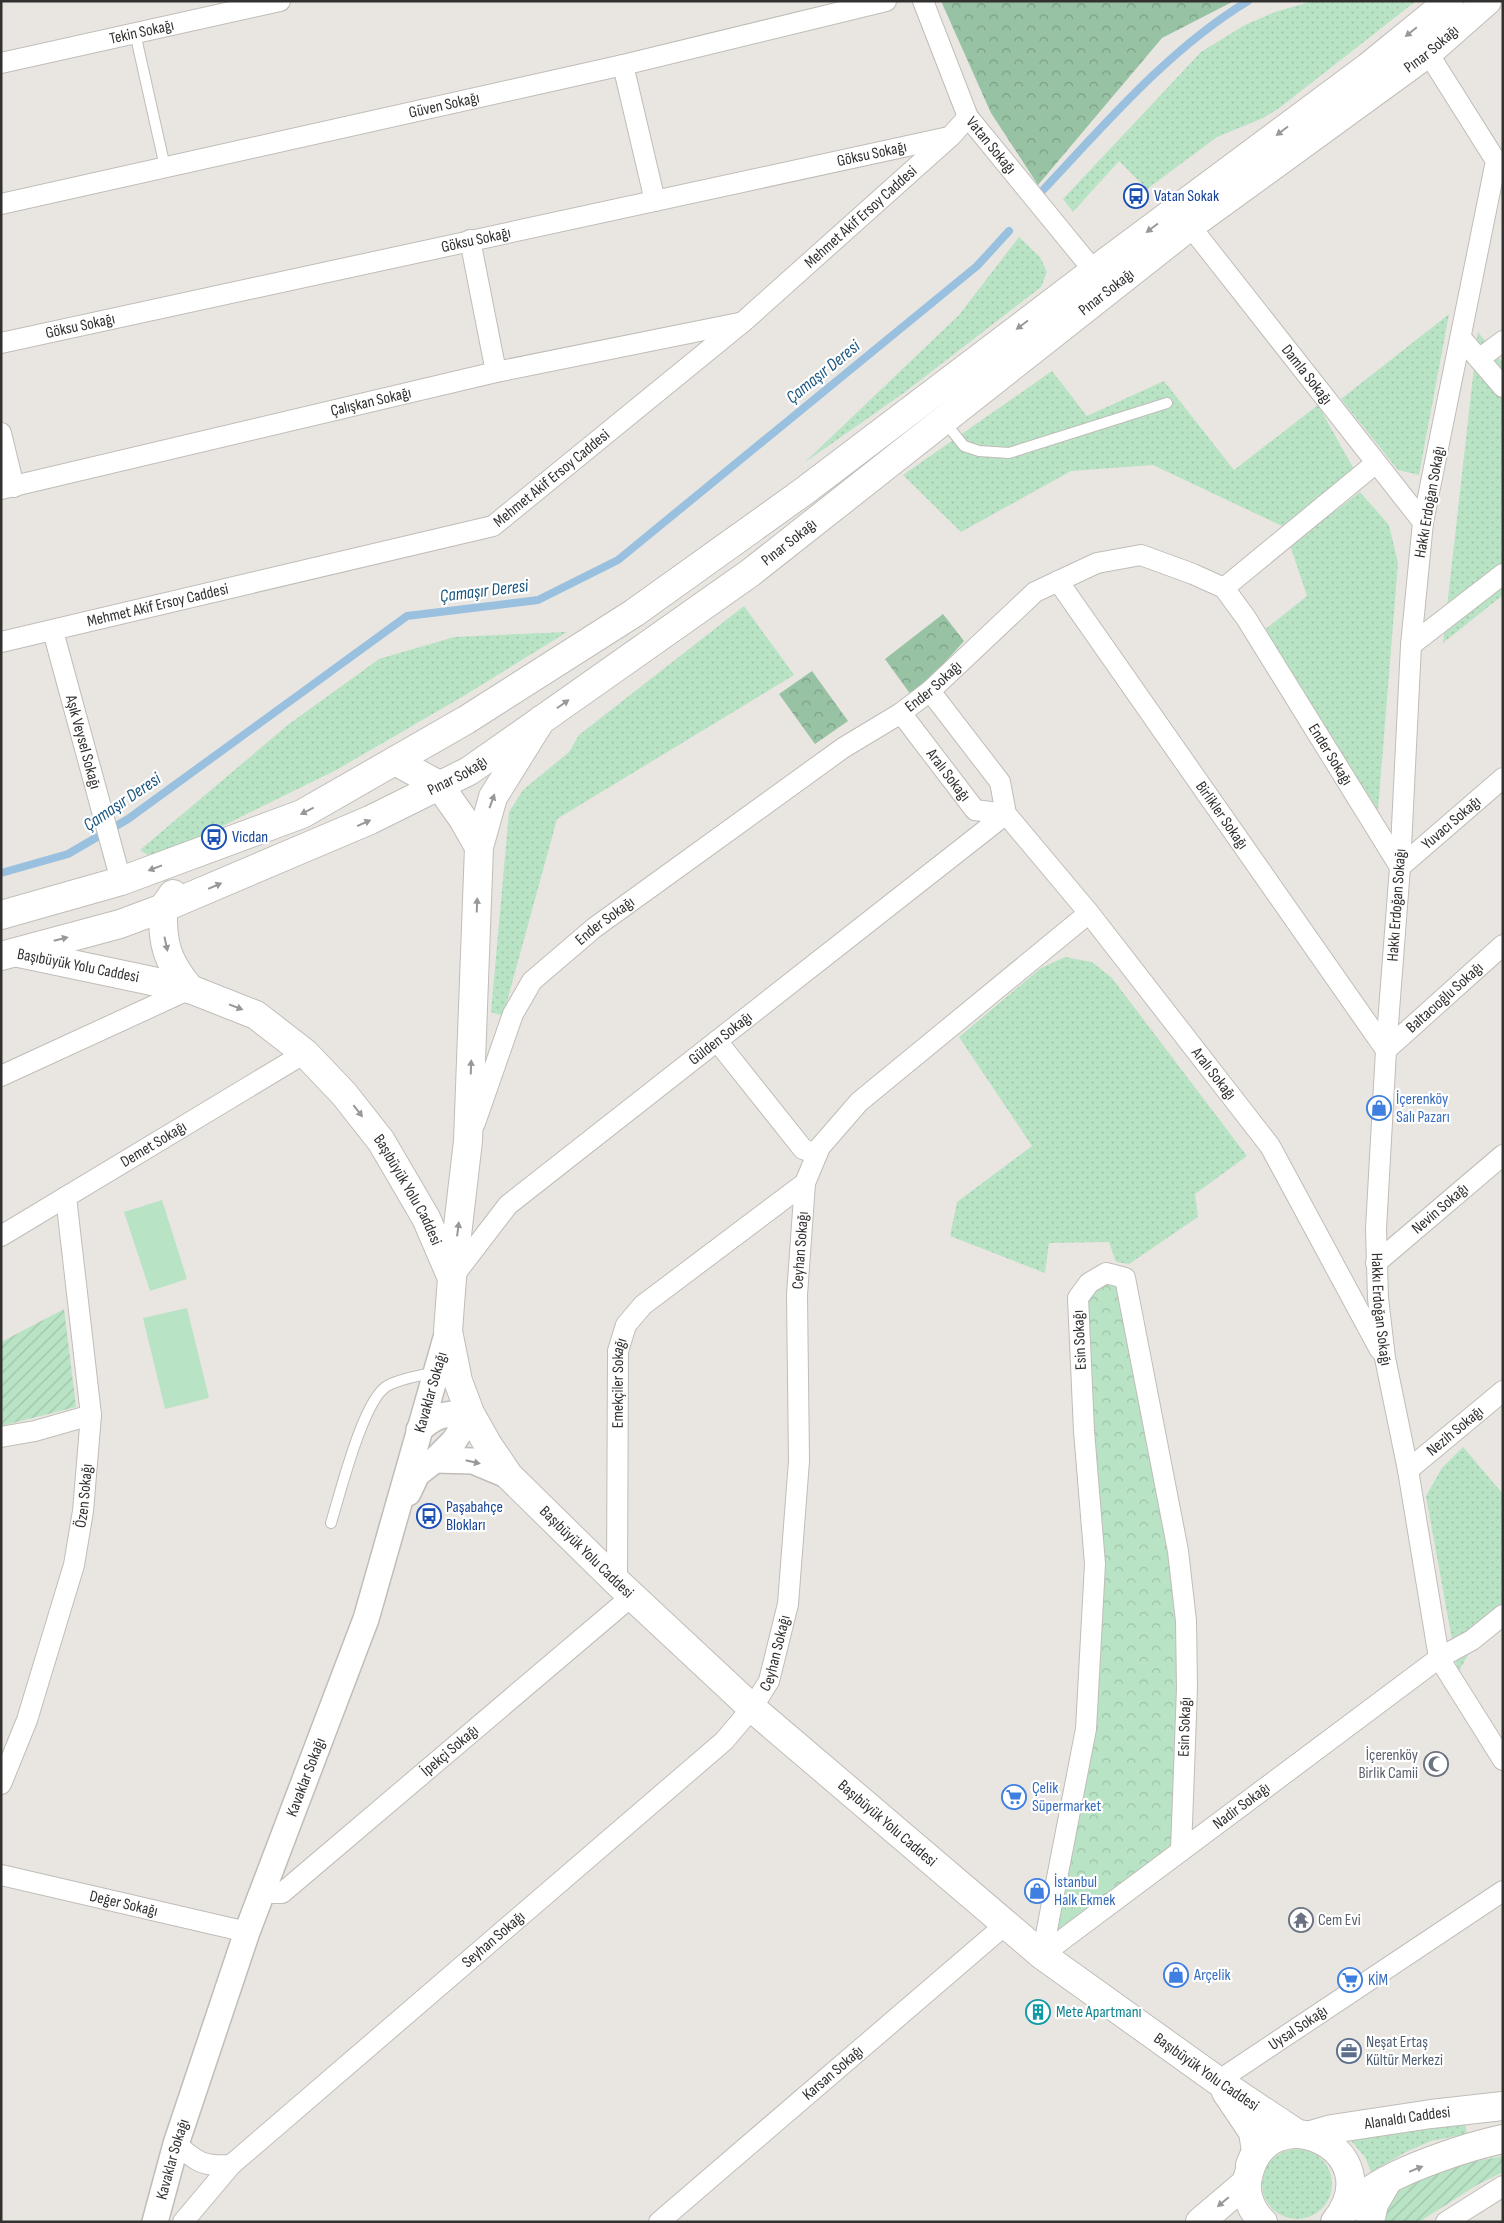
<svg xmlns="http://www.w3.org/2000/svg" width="1504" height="2223" viewBox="0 0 1504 2223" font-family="'Sofia Sans Condensed',sans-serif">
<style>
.grass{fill:url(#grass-dots)}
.forest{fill:url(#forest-crowns)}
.park{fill:url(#park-crowns)}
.garden{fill:url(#garden-furrows)}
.pitch{fill:#b9e3c5}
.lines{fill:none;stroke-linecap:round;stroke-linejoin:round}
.stream{stroke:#9ac0e0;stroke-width:8}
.service-casing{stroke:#c0bdb8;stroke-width:12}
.minor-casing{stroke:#c0bdb8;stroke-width:22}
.tertiary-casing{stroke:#c0bdb8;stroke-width:28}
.secondary-casing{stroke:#c0bdb8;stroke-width:30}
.primary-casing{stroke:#c0bdb8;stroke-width:30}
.service{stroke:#fff;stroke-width:10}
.minor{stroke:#fff;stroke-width:20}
.tertiary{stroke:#fff;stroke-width:25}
.secondary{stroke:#fff;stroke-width:28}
.primary{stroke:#fff;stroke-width:28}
.oneway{fill:#989897}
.labels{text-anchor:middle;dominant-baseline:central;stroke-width:4.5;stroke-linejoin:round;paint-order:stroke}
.street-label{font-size:16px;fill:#32312f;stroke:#fff}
.transit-label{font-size:16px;fill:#164399;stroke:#fff;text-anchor:start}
.shop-label{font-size:16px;fill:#366cbe;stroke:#fff;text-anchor:start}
.worship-label{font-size:16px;fill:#5b616d;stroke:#fff;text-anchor:end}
.culture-label{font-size:16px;fill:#0d838f;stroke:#fff;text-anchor:start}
.service-label{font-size:16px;fill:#4e5e75;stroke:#fff;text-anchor:start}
.water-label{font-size:18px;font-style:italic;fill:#1b5781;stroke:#fff}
</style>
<defs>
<pattern id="grass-dots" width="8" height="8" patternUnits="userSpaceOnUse" patternTransform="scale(1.25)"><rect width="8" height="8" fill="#b9e3c5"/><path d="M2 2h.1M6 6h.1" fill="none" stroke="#a0c3aa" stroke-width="1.8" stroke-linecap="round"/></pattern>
<pattern id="forest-crowns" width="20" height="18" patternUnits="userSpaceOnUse" patternTransform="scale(1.25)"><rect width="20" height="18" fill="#98c2a4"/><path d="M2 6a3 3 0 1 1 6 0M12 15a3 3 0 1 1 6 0" fill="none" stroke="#7d9e86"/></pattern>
<pattern id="park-crowns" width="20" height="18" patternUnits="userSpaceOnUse" patternTransform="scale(1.25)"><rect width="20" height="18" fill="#b9e3c5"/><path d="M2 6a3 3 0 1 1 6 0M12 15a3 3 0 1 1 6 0" fill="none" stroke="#a0c3aa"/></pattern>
<pattern id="garden-furrows" width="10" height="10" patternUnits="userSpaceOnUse" patternTransform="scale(1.25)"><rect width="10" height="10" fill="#b9e3c5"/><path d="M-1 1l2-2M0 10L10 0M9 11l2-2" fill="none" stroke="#a0c3aa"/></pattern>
</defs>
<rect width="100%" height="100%" fill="#e9e6e1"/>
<g class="grass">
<polygon points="1313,1 1416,1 1278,109 1263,118 1217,137 1147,189 1119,161 1073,212 1063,199 1201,52 1245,25 1275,12"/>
<polygon points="1019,237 1040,257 1047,272 1041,287 905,392 804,463 959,315"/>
<polygon points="1449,314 1419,475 1398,470 1341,399"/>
<polygon points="1478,332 1503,363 1503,595 1443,643"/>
<polygon points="1052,371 1087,416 1164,381 1234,470 1318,405 1355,471 1282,526 1153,465 1071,471 961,532 903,475"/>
<polygon points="1360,492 1389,525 1398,563 1378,810 1262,632 1307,596 1290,545"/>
<polygon points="744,606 794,675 557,819 503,1016 491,1012 509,812 523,790 569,752 579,735"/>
<polygon points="567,632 467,694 338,769 174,850 148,855 140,850 289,724 379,659 454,637"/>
<polygon points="1065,957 1092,962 1112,978 1247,1156 1195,1194 1198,1217 1129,1264 1116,1262 1109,1242 1049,1243 1045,1273 950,1236 957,1202 1032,1146 959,1037 1041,968"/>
<polygon points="1463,1447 1503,1494 1503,1624 1470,1651 1458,1673 1426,1496 1442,1468"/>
<polygon points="1465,2122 1467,2134 1431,2141 1406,2152 1371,2172 1365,2157 1346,2135"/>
<circle cx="1297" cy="2184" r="35"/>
</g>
<g class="forest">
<polygon points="941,1 1234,1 1162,38 1038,185 991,113"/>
<polygon points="943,614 964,641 931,678 911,695 885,659"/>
<polygon points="812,671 848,721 815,744 779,694"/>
</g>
<polygon class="park" points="1125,1278 1178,1551 1181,1851 1042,1955 1086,1729 1095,1564 1078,1298 1089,1283"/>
<g class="garden">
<polygon points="64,1309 76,1407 1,1426 1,1342"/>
<path d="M 1503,2156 L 1503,2172 L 1477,2185 L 1419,2222 L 1382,2222 C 1384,2212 1387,2202 1393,2193 C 1412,2167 1473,2163 1503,2156 Z"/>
</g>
<g class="pitch">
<polygon points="162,1200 187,1279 150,1291 124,1212"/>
<polygon points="187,1308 209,1398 165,1409 143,1318"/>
</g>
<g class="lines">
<g class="stream">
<path d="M 1044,189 C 1106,123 1170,48 1248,1"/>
<polyline points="1,873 68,854 128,819 407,616 538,600 618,560 977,266 1009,231"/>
</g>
<defs>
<g id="service">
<polyline points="135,33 165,167"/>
<polyline points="944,421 964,446 979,451 1009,453 1167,403"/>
<path d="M 331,1523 C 340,1494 363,1400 387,1386 C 401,1378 420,1376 435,1372"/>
</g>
<g id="minor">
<path id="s1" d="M 923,1 L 968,117 L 1094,271"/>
<path id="s2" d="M 1428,53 L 1496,161 L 1423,522 L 1411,645 L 1400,867 L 1386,1050 L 1376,1229 L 1378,1298 L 1385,1358 L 1408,1470 L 1439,1658 L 1503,1760"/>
<path id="s3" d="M 1,63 L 280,1"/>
<polyline points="623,65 655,201"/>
<path id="s4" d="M 1,204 L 623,65 L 886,1"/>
<path id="s5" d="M 1190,226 L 1423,522"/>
<polyline points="470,240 496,372"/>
<polyline points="1461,338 1503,387"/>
<path id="s6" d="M 1,343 L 949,137"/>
<polyline points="1479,359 1503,341"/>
<polyline points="1,433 14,487"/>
<path id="s7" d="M 1,489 L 496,372 L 739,323"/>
<path id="s8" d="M 1058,581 L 1386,1050 L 1503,945"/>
<polyline points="1224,588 1376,463"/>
<path id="s9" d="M 53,631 L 121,881"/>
<path id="s10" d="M 1,642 L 493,526 L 743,322 L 951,136 L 968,117"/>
<polyline points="1411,645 1503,574"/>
<path id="s11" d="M 930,691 L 1000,782 L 1006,814 L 1089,913 L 1270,1146 L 1380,1350"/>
<path id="s12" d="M 901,713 L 975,810 L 1006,814"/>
<polyline points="717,1041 803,1149 817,1154"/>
<polyline points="1,1076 190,989"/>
<path id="s13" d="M 475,1123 L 513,1014 L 532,981 L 594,928 L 843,748 L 901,713 L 930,691 L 1035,592 L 1097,563 L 1141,555 L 1193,574 L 1224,588 L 1246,618 L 1400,867 L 1503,778"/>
<path id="s14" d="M 1,1236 L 305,1053"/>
<path id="s15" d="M 1376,1263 L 1503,1155"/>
<path id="s16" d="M 452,1278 L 508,1205 L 1006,814"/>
<polyline points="1,1437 35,1431 91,1415"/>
<path id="s17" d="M 1408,1470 L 1503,1391"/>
<path id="s18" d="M 617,1582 L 618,1351 L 626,1325 L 643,1305 L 805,1183"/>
<path id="s19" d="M 1,1784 L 27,1720 L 74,1565 L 83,1511 L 91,1415 L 66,1197"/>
<path id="s20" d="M 1,1875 L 247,1932"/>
<path id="s21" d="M 262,1893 L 282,1893 L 632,1596"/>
<polyline points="1042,1955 1086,1729 1095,1564 1084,1431 1078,1298 1089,1283 1106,1273 1125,1278 1178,1551 1186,1621 1187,1688 1181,1851"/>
<path id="s22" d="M 1042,1955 L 1439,1658 L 1472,1640 L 1503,1615"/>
<path id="s23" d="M 1218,2081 L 1503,1891"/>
<path d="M 176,2144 C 197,2162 203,2167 231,2165 L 183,2222"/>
<path id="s24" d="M 231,2165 L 724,1741 L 752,1708 L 769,1681 L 788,1604 L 799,1461 L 797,1295 L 805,1183 L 820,1147 L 859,1102 L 1089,913"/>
<path id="s25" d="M 659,2222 L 1005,1925"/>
<polyline points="1446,2222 1503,2186"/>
</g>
<g id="tertiary">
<polyline points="435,1460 473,1461 509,1476"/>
<path d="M 408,1493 L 417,1474 L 435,1460 L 454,1441 L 465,1424 L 470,1413 C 445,1414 438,1413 419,1430"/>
<path id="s26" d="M 155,2222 L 176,2144 L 247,1932 L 366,1619 L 448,1331"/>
</g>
<g id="secondary">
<path id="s27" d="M 541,720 L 493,797 L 479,847 L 468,1141 L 452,1278 L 448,1331 L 458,1381 L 470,1413 L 488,1445 L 509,1476 L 617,1582 L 752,1708 L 1042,1955 L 1218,2081 L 1296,2133"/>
<polyline points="395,761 439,785 463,819 479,847"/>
<path d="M 173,894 L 163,908 C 162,945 167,961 190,989"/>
<polyline points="1,915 121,881 302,814 466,720 634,613 803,492 1094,271 1368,67 1449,1"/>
<path id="s28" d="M 19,953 L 190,989 L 256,1015 L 305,1053 L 344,1094 L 381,1141 L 426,1218 L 451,1276"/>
<path id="s29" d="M 1,956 L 120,924 L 163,908 L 370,820 L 469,771 L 750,573 L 1190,226 L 1428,53 L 1487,1"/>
<polyline points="1226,2092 1253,2132 1256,2151 1250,2165"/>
<polyline points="1370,2222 1374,2204 1387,2182"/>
</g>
<g id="primary">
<path id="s30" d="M 1311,2135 L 1332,2129 L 1431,2114 L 1503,2106"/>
<path d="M 1344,2211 C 1354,2204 1362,2196 1372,2189 C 1403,2168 1466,2147 1503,2139"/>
<polyline points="1200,2222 1246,2183"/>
<path d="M 1263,2222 C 1251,2211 1244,2193 1248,2177 C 1266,2091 1394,2149 1335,2222"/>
</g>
</defs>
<use href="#service" class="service-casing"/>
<use href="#minor" class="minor-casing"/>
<use href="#tertiary" class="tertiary-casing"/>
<use href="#secondary" class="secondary-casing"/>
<use href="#primary" class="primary-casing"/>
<use href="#service" class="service"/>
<use href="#minor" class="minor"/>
<use href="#tertiary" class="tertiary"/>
<use href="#secondary" class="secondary"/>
<use href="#primary" class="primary"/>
</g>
<defs><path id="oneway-solid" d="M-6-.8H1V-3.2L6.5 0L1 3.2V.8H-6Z" transform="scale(1.25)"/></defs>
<g class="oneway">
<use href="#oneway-solid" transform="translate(1411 32) rotate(141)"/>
<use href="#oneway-solid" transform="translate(1282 131) rotate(143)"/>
<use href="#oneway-solid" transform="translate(1152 228) rotate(143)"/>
<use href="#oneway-solid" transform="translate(1022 325) rotate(143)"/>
<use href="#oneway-solid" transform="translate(563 704) rotate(-35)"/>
<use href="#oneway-solid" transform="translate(492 801) rotate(-70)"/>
<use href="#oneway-solid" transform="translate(307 811) rotate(153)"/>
<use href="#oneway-solid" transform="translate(364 823) rotate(-24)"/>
<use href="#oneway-solid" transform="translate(155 868) rotate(159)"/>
<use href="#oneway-solid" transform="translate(215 886) rotate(-23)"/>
<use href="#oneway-solid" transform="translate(477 905) rotate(-88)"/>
<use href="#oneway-solid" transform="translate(61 939) rotate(-14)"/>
<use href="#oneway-solid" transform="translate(166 944) rotate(78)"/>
<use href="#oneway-solid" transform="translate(236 1007) rotate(21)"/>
<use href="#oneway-solid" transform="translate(471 1067) rotate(-88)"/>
<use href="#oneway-solid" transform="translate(358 1111) rotate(52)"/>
<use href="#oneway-solid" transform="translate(458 1229) rotate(-83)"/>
<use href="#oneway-solid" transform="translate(473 1462) rotate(13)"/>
<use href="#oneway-solid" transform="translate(1416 2169) rotate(-22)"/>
<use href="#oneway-solid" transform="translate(1223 2202) rotate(140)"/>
</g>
<defs>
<symbol id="bus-ring" viewBox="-11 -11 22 22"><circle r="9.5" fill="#fff" stroke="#1a4fb4" stroke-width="1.5"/><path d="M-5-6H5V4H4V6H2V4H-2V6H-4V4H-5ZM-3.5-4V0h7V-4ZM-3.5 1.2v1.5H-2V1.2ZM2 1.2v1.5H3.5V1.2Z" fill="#1a4fb4"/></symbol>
<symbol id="shop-ring" viewBox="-11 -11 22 22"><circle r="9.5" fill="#fff" stroke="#3f7fe0" stroke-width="1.5"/><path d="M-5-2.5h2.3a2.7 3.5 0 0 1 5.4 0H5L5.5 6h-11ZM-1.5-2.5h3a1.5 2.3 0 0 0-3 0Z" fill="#3f7fe0"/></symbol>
<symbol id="mosque-ring" viewBox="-11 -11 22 22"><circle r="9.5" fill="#fff" stroke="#6b7280" stroke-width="1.5"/><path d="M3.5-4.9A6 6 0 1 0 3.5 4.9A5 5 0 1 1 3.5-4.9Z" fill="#6b7280"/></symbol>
<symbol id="supermarket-ring" viewBox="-11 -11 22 22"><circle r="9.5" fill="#fff" stroke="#3f7fe0" stroke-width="1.5"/><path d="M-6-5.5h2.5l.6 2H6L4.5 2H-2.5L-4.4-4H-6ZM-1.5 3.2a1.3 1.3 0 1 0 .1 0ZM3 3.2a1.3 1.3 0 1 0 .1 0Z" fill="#3f7fe0"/></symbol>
<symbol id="temple-ring" viewBox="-11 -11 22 22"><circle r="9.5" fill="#fff" stroke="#6b7280" stroke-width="1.5"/><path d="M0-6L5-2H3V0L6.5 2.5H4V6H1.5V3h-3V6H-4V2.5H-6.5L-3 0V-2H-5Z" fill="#6b7280"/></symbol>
<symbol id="building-ring" viewBox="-11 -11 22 22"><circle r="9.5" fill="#fff" stroke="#0f9aa8" stroke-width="1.5"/><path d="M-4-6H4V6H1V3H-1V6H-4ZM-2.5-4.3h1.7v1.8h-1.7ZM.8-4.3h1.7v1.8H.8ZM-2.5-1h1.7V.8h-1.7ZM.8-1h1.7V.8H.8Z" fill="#0f9aa8"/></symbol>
<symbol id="office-ring" viewBox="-11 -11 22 22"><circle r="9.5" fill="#fff" stroke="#5c6f8a" stroke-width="1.5"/><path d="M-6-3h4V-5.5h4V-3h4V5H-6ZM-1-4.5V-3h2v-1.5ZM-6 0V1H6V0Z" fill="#5c6f8a"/></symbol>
</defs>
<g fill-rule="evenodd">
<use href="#bus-ring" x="1122" y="182" width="28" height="28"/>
<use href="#bus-ring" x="200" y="823" width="28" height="28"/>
<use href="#shop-ring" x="1365" y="1094" width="28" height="28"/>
<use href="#bus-ring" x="415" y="1502" width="28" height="28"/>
<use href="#mosque-ring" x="1422" y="1750" width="28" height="28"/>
<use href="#supermarket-ring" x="1000" y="1783" width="28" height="28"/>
<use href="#shop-ring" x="1023" y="1877" width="28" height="28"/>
<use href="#temple-ring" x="1287" y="1906" width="28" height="28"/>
<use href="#shop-ring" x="1162" y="1961" width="28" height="28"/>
<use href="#supermarket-ring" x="1336" y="1966" width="28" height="28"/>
<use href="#building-ring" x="1024" y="1998" width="28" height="28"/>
<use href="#office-ring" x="1335" y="2037" width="28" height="28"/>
</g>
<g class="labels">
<g class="street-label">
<text stroke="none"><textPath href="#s3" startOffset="144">Tekin Sokağı</textPath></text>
<text stroke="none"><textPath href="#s29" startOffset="1708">Pınar Sokağı</textPath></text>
<text stroke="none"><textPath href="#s4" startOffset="454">Güven Sokağı</textPath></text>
<text stroke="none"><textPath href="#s1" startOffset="161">Vatan Sokağı</textPath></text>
<text stroke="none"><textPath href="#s6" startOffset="891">Göksu Sokağı</textPath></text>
<text stroke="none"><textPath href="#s10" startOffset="986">Mehmet Akif Ersoy Caddesi</textPath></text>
<text stroke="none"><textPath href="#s6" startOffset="486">Göksu Sokağı</textPath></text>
<text stroke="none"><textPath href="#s29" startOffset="1302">Pınar Sokağı</textPath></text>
<text stroke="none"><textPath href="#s6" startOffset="81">Göksu Sokağı</textPath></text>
<text stroke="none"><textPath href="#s5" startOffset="189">Damla Sokağı</textPath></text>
<text stroke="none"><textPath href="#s7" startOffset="380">Çalışkan Sokağı</textPath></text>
<text stroke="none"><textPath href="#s10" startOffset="581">Mehmet Akif Ersoy Caddesi</textPath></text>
<text transform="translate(1430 502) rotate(-80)">Hakkı Erdoğan Sokağı</text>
<text stroke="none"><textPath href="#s29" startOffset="898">Pınar Sokağı</textPath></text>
<text stroke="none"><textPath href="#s10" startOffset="161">Mehmet Akif Ersoy Caddesi</textPath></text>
<text stroke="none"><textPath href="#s13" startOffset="652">Ender Sokağı</textPath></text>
<text stroke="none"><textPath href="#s9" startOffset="115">Aşık Veysel Sokağı</textPath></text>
<text stroke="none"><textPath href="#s13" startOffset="1191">Ender Sokağı</textPath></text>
<text stroke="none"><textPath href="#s29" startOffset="492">Pınar Sokağı</textPath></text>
<text stroke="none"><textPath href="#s12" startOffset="78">Aralı Sokağı</textPath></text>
<text stroke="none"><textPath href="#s8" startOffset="286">Birlikler Sokağı</textPath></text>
<text stroke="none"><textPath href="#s13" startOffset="1391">Yuvacı Sokağı</textPath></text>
<text transform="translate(1397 905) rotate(-86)">Hakkı Erdoğan Sokağı</text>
<text stroke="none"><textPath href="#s13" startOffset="248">Ender Sokağı</textPath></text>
<text transform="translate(78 966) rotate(11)">Başıbüyük Yolu Caddesi</text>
<text stroke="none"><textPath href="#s8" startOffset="651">Baltacıoğlu Sokağı</textPath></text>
<text stroke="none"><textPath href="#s16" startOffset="362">Gülden Sokağı</textPath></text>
<text stroke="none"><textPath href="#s11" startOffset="480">Aralı Sokağı</textPath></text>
<text stroke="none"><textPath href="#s14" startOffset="178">Demet Sokağı</textPath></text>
<text stroke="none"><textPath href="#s28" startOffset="480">Başıbüyük Yolu Caddesi</textPath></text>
<text stroke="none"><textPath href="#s15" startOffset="84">Nevin Sokağı</textPath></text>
<text stroke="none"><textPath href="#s24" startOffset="1159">Ceyhan Sokağı</textPath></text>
<text stroke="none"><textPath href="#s2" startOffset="1285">Hakkı Erdoğan Sokağı</textPath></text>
<text transform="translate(1080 1340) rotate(-93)">Esin Sokağı</text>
<text stroke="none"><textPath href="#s18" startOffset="199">Emekçiler Sokağı</textPath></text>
<text stroke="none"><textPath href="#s26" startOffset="875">Kavaklar Sokağı</textPath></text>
<text stroke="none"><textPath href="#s17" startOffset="61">Nezih Sokağı</textPath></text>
<text stroke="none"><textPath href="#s19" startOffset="301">Özen Sokağı</textPath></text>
<text stroke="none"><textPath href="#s27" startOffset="896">Başıbüyük Yolu Caddesi</textPath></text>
<text stroke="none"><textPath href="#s24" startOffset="754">Ceyhan Sokağı</textPath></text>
<text transform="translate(1185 1727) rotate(-88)">Esin Sokağı</text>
<text stroke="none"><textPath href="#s21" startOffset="240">İpekçi Sokağı</textPath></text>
<text stroke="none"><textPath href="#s26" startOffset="470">Kavaklar Sokağı</textPath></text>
<text stroke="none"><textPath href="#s22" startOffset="249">Nadir Sokağı</textPath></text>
<text stroke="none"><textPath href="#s27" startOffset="1301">Başıbüyük Yolu Caddesi</textPath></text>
<text stroke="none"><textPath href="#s20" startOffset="126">Değer Sokağı</textPath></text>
<text stroke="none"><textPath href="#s24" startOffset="346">Seyhan Sokağı</textPath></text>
<text stroke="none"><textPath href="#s23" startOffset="96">Uysal Sokağı</textPath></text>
<text stroke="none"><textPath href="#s27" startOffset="1706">Başıbüyük Yolu Caddesi</textPath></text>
<text stroke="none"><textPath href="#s25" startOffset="229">Karsan Sokağı</textPath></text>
<text stroke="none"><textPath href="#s30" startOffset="98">Alanaldı Caddesi</textPath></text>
<text stroke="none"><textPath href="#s26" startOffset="65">Kavaklar Sokağı</textPath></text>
</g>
<g class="transit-label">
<text x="1154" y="196">Vatan Sokak</text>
<text x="232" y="837">Vicdan</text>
<text x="446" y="1507">Paşabahçe<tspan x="446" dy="18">Blokları</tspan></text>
</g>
<g class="shop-label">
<text x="1396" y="1099">İçerenköy<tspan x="1396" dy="18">Salı Pazarı</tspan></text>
<text x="1032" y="1788">Çelik<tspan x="1032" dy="18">Süpermarket</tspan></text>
<text x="1054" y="1882">İstanbul<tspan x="1054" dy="18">Halk Ekmek</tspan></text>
<text x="1194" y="1975">Arçelik</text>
<text x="1368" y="1980">KİM</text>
</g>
<g class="worship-label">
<text x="1418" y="1755">İçerenköy<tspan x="1418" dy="18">Birlik Camii</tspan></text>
<text x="1318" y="1920" text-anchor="start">Cem Evi</text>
</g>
<g class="culture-label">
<text x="1056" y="2012">Mete Apartmanı</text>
</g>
<g class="service-label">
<text x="1366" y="2042">Neşat Ertaş<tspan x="1366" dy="18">Kültür Merkezi</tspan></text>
</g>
<g class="water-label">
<text transform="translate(823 372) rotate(-39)">Çamaşır Deresi</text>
<text transform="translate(484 591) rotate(-7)">Çamaşır Deresi</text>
<text transform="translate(122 802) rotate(-34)">Çamaşır Deresi</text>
</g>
</g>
<rect width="1504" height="2223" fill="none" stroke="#32312f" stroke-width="5"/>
</svg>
